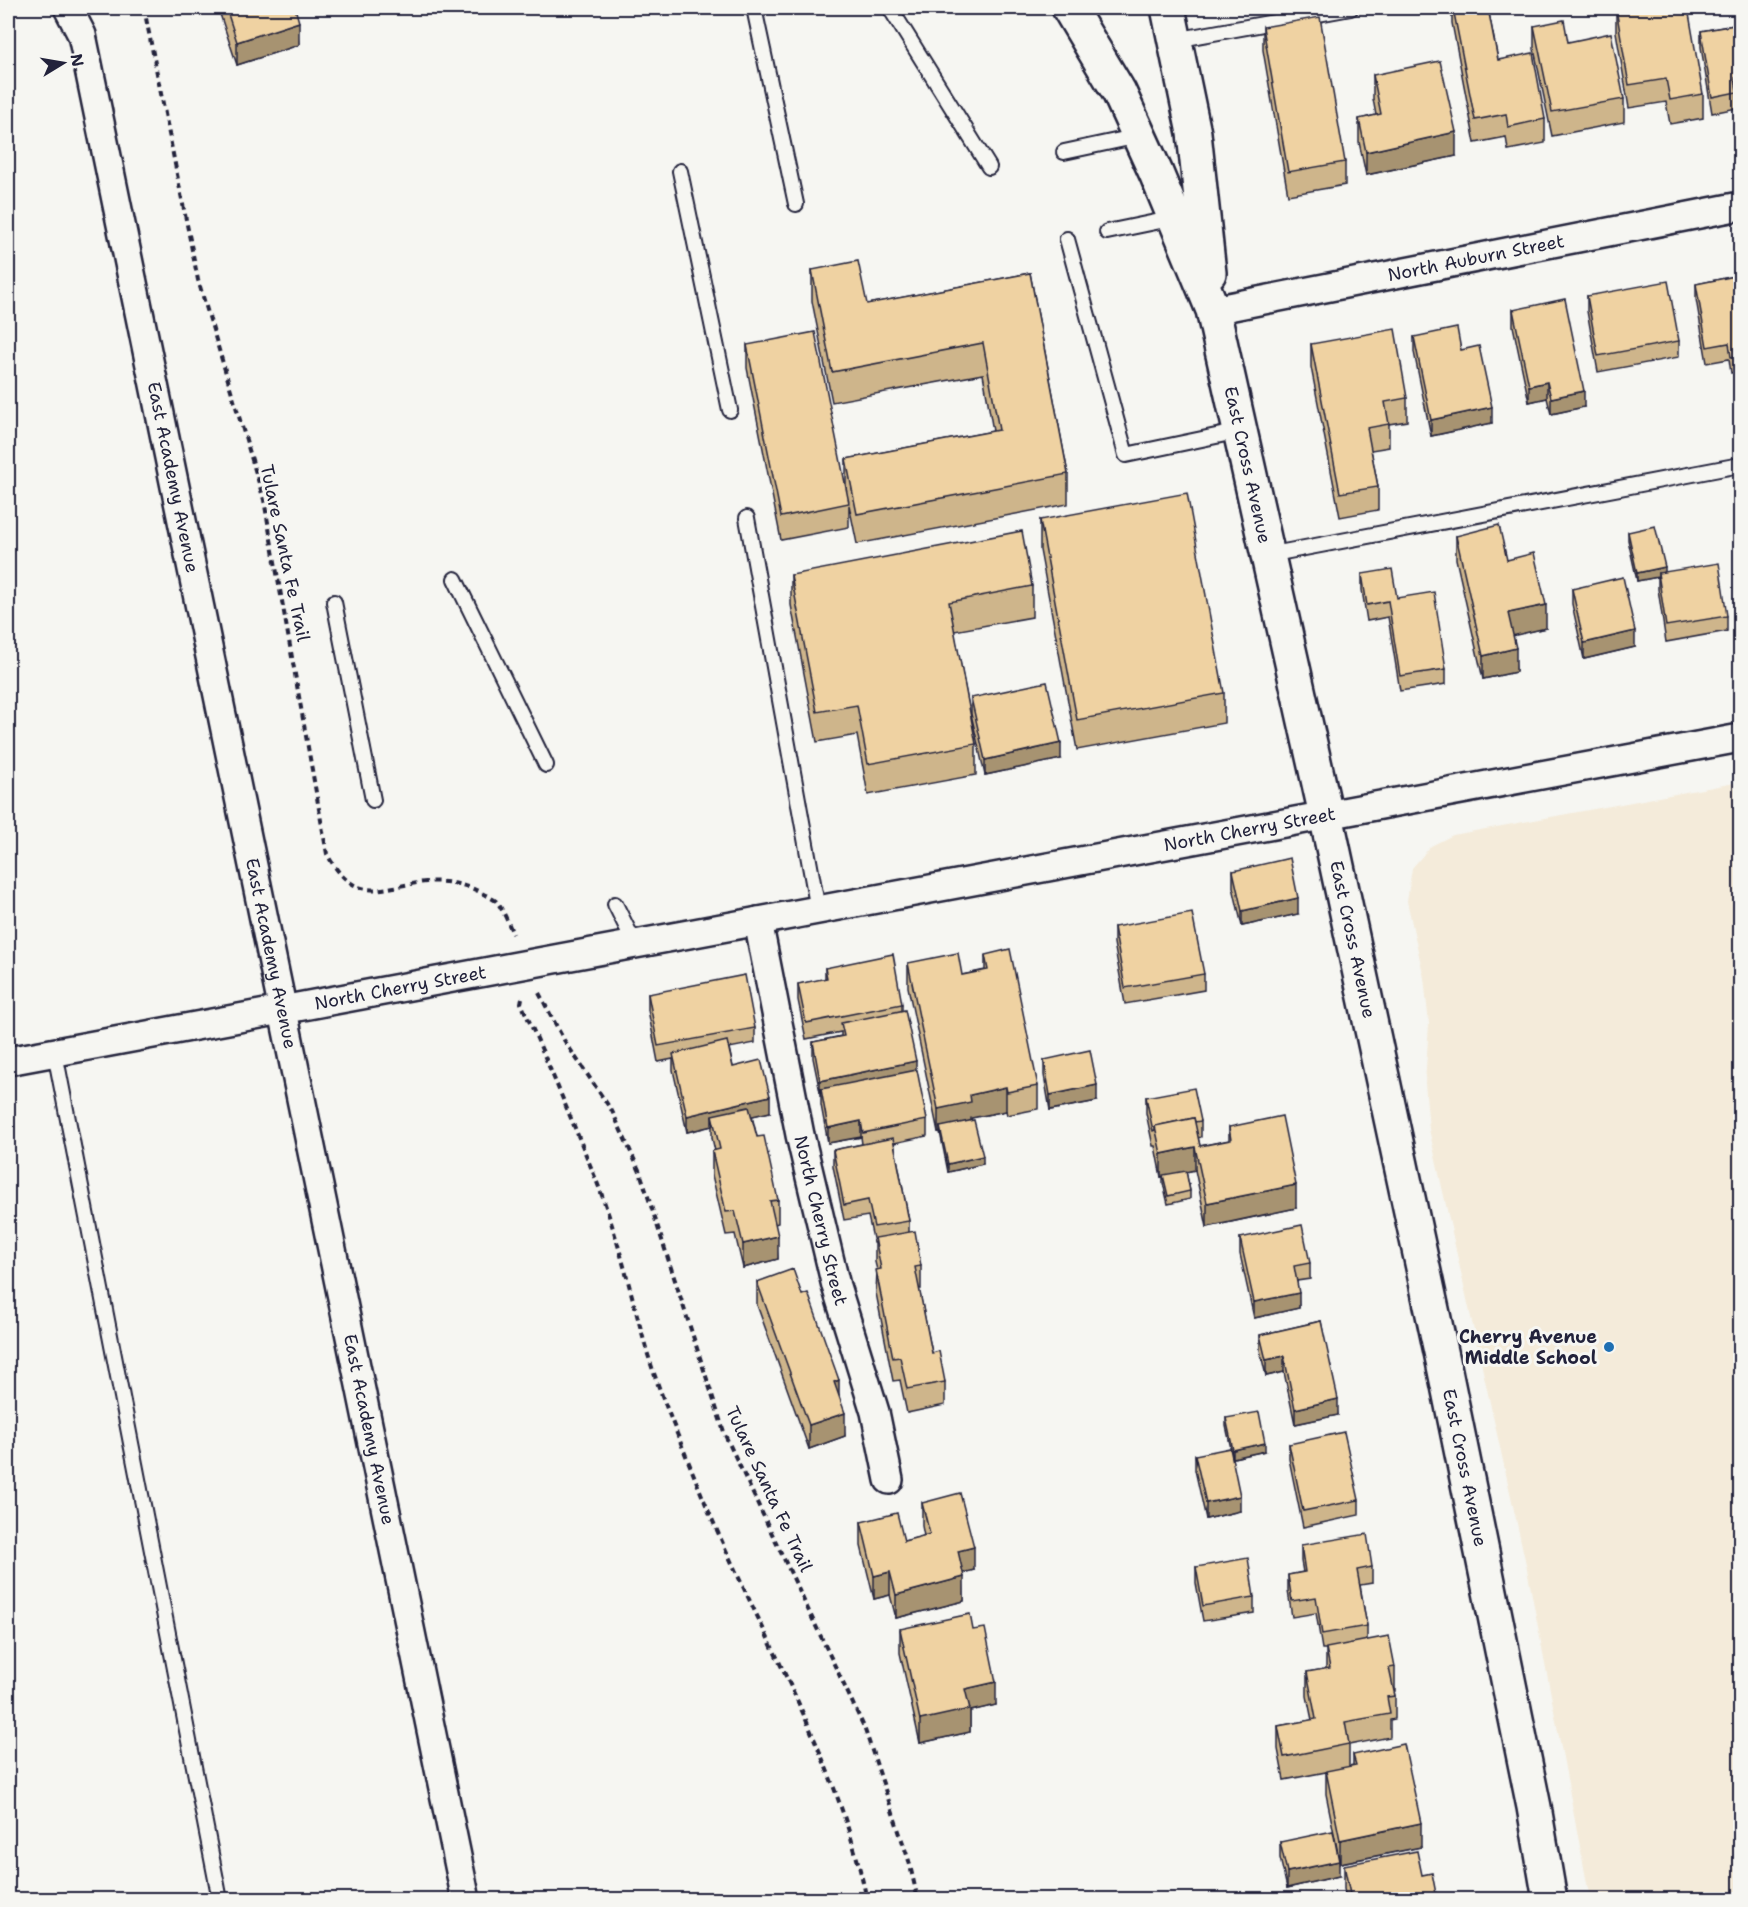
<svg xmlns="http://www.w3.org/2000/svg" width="1748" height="1907" viewBox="0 0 1748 1907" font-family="'Shantell Sans',sans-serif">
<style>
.built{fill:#f4ebda}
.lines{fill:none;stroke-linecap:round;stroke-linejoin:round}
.service-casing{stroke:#22223b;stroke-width:18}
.minor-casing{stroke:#22223b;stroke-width:32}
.tertiary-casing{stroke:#22223b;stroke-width:38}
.path{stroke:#22223b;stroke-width:4;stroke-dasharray:6 4.5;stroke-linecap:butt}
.service{stroke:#f6f6f2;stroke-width:14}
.minor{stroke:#f6f6f2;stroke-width:27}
.tertiary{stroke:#f6f6f2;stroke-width:33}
.wall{fill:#ceb58b;stroke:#22223b;stroke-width:1.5}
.shaded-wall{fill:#a79371;stroke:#22223b;stroke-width:1.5}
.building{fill:#efd2a2;stroke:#22223b;stroke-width:1.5}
.poi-dot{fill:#1f6fb2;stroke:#f6f6f2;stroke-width:2}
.labels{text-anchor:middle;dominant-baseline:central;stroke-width:6;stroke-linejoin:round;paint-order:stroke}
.street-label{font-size:18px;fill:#22223b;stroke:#f6f6f2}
.poi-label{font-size:18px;font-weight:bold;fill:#22223b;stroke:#f6f6f2;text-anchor:end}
</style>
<rect width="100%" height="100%" fill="#f6f6f2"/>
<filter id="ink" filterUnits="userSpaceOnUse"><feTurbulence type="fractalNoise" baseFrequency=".0167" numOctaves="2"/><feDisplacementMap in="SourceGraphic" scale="12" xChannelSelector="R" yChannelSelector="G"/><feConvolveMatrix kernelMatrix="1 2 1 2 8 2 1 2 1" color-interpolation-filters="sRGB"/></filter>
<g filter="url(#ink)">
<polygon class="built" points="1740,782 1740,1899 1590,1899 1526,1564 1429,1129 1425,1083 1429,1024 1424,978 1407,901 1412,868 1431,846 1453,835"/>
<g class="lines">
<defs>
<g id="service">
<polyline points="754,8 796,204"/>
<polyline points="890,8 989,167"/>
<polyline points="1175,40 1351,8"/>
<polyline points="1064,152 1139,136"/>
<polyline points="680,171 730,410"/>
<polyline points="1107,232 1175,218"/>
<polyline points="1067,239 1126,455 1240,431"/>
<polyline points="747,518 818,910"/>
<polyline points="1268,555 1740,465"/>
<polyline points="455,579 546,765"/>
<polyline points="334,602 373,800"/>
<polyline points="615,904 635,944"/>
<polyline points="55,1053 220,1900"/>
</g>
<g id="minor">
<path id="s1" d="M 68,8 L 82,35 L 466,1900"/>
<path id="s2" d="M 1213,310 L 1740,206"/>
<path id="s3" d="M 758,921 L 800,1135 L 836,1286 L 875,1412 L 889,1480"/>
<path id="s4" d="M 8,1061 L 1740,738"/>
</g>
<g id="tertiary">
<path id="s5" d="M 1069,8 L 1119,92 L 1156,173 L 1213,310 L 1326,815 L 1443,1361 L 1534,1807 L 1550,1900"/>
<polyline points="1168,8 1194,133 1209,273"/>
</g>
</defs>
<use href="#service" class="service-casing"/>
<use href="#minor" class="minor-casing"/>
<use href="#tertiary" class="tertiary-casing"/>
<g class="path">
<path d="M 144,8 L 198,280 L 264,500 L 327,854 C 356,907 381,886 426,882 C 445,880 464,884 480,892 C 485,895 492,898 496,901 C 503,909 509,925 513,934"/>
<polyline points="539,993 564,1040 612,1111 640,1172 725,1435 864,1727 909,1861 918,1900"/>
<path d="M 522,998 L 521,1003 C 547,1060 571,1118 595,1177 C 617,1232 630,1291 646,1348 C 660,1396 681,1442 699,1488 C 755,1626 836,1751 867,1900"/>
</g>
<use href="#service" class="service"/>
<use href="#minor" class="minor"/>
<use href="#tertiary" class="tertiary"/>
</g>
<g class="wall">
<polygon points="218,8 295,8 299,45 237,65"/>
<polygon points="1452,8 1488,8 1498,60 1545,119 1545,143 1508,150 1506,137 1475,143 1452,23"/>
<polygon points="1616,9 1703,94 1703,118 1670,124 1666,102 1629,108 1616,32"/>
<polygon points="1740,24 1740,93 1737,94 1737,108 1712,113 1701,47 1701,31"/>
<polygon points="1534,26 1568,42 1624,99 1624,122 1552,136 1534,49"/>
<polygon points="1263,27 1345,162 1345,185 1288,195 1263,50"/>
<polygon points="1373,75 1456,156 1366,175 1359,142 1359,119 1376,115 1373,99"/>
<polygon points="812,270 867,304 1030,273 1068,474 1068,504 857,544 849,505 849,527 781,540 747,368 747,345 846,488 846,459 993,431 983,374 832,402 812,301"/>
<polygon points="1740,275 1740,371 1731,373 1729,359 1707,363 1696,299 1696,284"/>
<polygon points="1587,296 1679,341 1679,357 1598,372 1587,311"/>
<polygon points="1513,310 1584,407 1551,414 1547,398 1529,402 1513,326"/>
<polygon points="1414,337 1461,350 1492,423 1431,436 1414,352"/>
<polygon points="1311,344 1407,398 1407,421 1389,424 1389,447 1371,450 1378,487 1378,510 1340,517 1311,367"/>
<polygon points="1040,520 1224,693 1224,723 1077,750 1040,550"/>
<polygon points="1628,532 1665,572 1727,616 1727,631 1666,642 1658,589 1658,577 1637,581 1628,540"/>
<polygon points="1456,536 1507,560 1546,628 1513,635 1516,672 1483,679 1456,559"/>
<polygon points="1362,574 1397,598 1446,669 1446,684 1400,691 1388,617 1367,621 1362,590"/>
<polygon points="791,575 1032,586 1032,617 954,631 976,744 976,775 868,795 857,735 817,742 791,605"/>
<polygon points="1572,589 1635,647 1584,659 1572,604"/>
<polygon points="971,698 1061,759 985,775 971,714"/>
<polygon points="1233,871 1298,914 1242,926 1233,887"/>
<polygon points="1114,927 1204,974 1204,990 1125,1004 1114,943"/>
<polygon points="985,955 1038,1086 1038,1109 1007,1115 1006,1111 971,1118 983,1164 948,1172 940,1132 938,1132 908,987 908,963 962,975 985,970"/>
<polygon points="825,968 902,1004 902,1011 927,1120 927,1136 894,1143 909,1221 909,1232 921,1266 921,1289 919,1289 932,1353 945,1382 945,1405 907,1413 900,1380 893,1381 876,1293 877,1270 875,1262 875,1243 874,1243 868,1216 844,1220 833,1166 833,1150 862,1144 861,1137 828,1143 821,1105 821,1097 813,1058 813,1042 841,1036 841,1032 806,1039 798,1000 798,984 825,979"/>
<polygon points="648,994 755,1028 755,1043 729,1048 733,1067 770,1112 752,1116 757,1137 778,1200 778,1223 775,1224 778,1259 743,1268 735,1234 726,1235 712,1175 712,1151 715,1151 712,1138 712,1126 687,1132 673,1070 673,1059 658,1062 648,1010"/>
<polygon points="1044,1060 1097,1101 1050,1110 1044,1075"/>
<polygon points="1146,1097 1201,1121 1201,1137 1198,1138 1200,1146 1229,1140 1229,1127 1296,1208 1207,1227 1195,1170 1186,1172 1190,1191 1190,1199 1168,1204 1163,1183 1163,1177 1161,1177 1155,1146 1153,1146 1146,1113"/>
<polygon points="1240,1238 1310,1263 1310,1279 1297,1281 1299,1308 1254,1318 1240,1254"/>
<polygon points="757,1282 839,1396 845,1436 809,1449 757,1305"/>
<polygon points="1321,1321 1338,1415 1295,1424 1284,1372 1266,1376 1260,1350 1260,1335"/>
<polygon points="1226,1418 1265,1451 1233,1458 1226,1426"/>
<polygon points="1289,1444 1359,1500 1359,1515 1303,1527 1289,1459"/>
<polygon points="1195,1455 1240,1511 1206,1519 1195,1470"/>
<polygon points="922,1503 974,1570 963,1573 964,1601 896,1618 890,1595 874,1599 861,1546 861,1522 904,1541 924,1536 922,1526"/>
<polygon points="1301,1545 1372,1567 1372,1583 1360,1585 1367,1626 1367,1641 1395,1667 1395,1691 1394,1691 1395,1696 1395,1719 1390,1720 1390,1737 1349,1745 1349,1766 1353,1765 1353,1755 1421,1847 1340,1863 1326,1794 1326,1772 1284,1780 1278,1749 1278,1726 1312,1720 1307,1696 1307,1672 1326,1669 1326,1649 1322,1649 1316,1613 1292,1617 1288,1591 1288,1575 1303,1572 1301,1561"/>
<polygon points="1196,1567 1254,1597 1254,1613 1203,1621 1196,1583"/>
<polygon points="900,1629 973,1630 996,1705 970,1711 970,1732 920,1743 900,1653"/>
<polygon points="1280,1842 1339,1876 1287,1888 1280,1858"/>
<polygon points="1344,1865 1422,1875 1437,1899 1346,1899 1344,1889"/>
</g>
<g class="shaded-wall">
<polygon points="325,8 337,8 325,12"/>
<polygon points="299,22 299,45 237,65 237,42"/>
<polygon points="1456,132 1456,156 1366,175 1366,152"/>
<polygon points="1547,382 1547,398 1529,402 1529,386"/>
<polygon points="1584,391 1584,407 1551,414 1551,398"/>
<polygon points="1492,407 1492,423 1431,436 1431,420"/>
<polygon points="1665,567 1665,575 1658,573 1658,577 1637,581 1637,573"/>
<polygon points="1546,605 1546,628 1508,637 1508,613"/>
<polygon points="1635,631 1635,647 1584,659 1584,643"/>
<polygon points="1516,648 1516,672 1483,679 1483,656"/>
<polygon points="1061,743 1061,759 985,775 985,760"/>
<polygon points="1298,898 1298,914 1242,926 1242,911"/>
<polygon points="916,1061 916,1077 821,1089 820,1097 820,1081"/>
<polygon points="1097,1085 1097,1101 1050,1110 1050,1095"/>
<polygon points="1006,1087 1006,1111 971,1118 971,1125 940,1127 940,1132 938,1132 938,1109 970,1095"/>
<polygon points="770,1096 770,1112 714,1125 712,1115 712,1126 687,1132 687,1116"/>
<polygon points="861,1121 861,1137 828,1143 828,1128"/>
<polygon points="1195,1147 1195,1170 1161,1177 1161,1154"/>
<polygon points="983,1156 983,1164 948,1172 948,1164"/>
<polygon points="1296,1185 1296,1208 1207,1227 1207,1203"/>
<polygon points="778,1236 778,1259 743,1268 743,1244"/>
<polygon points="1299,1293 1299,1308 1254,1318 1254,1302"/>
<polygon points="1284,1356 1284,1372 1266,1376 1266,1360"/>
<polygon points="839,1380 839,1404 834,1382"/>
<polygon points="1338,1399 1338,1415 1295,1424 1295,1409"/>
<polygon points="845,1413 845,1436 809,1449 809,1425"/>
<polygon points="1265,1443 1265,1451 1233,1458 1233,1450"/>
<polygon points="1240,1496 1240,1511 1206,1519 1206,1503"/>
<polygon points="974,1547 974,1570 958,1574 958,1551"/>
<polygon points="890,1572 890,1595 874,1599 874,1576"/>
<polygon points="964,1577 964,1601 896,1618 896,1595"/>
<polygon points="996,1682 996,1705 970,1711 970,1732 920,1743 920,1720 965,1689"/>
<polygon points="1421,1823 1421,1847 1340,1863 1340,1840"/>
<polygon points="1339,1861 1339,1876 1287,1888 1287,1872"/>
</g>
<g class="building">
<polygon points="226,8 295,8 299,22 237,42"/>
<polygon points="1453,8 1488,8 1498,60 1533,53 1545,119 1508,127 1506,114 1475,120"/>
<polygon points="1623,8 1688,8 1703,94 1670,100 1666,79 1629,85 1616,9"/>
<polygon points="1320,17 1345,162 1288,172 1263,27"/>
<polygon points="1564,20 1568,42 1611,33 1624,99 1552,112 1534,26"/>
<polygon points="1740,24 1740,77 1735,78 1737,92 1712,97 1701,31"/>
<polygon points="1440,61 1456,132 1366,152 1359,119 1381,114 1373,75"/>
<polygon points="858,261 867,304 1030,273 1068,474 857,514 846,459 999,430 983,343 832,372 812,270"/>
<polygon points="1740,275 1740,356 1731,357 1729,343 1707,347 1696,284"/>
<polygon points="1668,281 1679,341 1598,356 1587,296"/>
<polygon points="1565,299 1584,391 1551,398 1547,382 1529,386 1513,310"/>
<polygon points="1457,328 1461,350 1479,346 1492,407 1431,420 1414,337"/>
<polygon points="1395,329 1407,398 1385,402 1389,424 1367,428 1378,487 1340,493 1311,344"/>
<polygon points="815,332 849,503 781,517 747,345"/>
<polygon points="1187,493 1224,693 1077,720 1040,520"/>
<polygon points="1499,525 1507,560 1534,553 1546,605 1508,613 1516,648 1483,656 1456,536"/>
<polygon points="1655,526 1665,567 1637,573 1628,532"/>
<polygon points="1022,531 1032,586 949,602 976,744 868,764 857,705 817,712 791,575"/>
<polygon points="1719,563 1727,616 1666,626 1658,573"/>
<polygon points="1392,569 1397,598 1434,592 1446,669 1400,676 1388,601 1367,605 1362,574"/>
<polygon points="1623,577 1635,631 1584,643 1572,589"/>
<polygon points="1047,682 1061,743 985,760 971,698"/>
<polygon points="1290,858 1298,898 1242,911 1233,871"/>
<polygon points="1192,913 1204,974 1125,988 1114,927"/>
<polygon points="1010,949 1038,1086 1007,1092 1006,1087 970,1095 971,1102 938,1109 908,963 958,953 962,975 988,970 985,955"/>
<polygon points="893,954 902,1004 806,1023 798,984 827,978 825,968"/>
<polygon points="745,975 755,1028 658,1046 648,994"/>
<polygon points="905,1010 916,1061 820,1081 813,1042 844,1036 841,1023"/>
<polygon points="727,1041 733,1067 761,1060 770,1096 687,1116 673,1054"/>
<polygon points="1090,1050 1097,1085 1050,1095 1044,1060"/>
<polygon points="917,1070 927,1120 863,1133 861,1121 828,1128 821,1089"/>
<polygon points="1194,1088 1201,1121 1195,1122 1194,1118 1155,1126 1155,1130 1153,1131 1146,1097"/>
<polygon points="749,1107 757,1137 764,1136 778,1200 770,1201 778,1236 743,1244 735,1211 726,1212 712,1151 720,1149 712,1115"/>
<polygon points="1282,1116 1296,1185 1207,1203 1195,1147 1161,1154 1155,1126 1194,1118 1200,1146 1231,1140 1229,1127"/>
<polygon points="974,1120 983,1156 948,1164 940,1127"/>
<polygon points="893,1138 909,1221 874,1227 868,1200 844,1205 833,1150"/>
<polygon points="1186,1171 1190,1191 1168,1196 1163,1175"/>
<polygon points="1302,1225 1310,1263 1294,1266 1299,1293 1254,1302 1240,1238"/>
<polygon points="915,1231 921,1266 915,1267 932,1353 939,1351 945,1382 907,1389 900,1357 893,1358 876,1270 881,1269 875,1238"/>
<polygon points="793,1269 802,1295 808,1293 839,1380 834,1382 845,1413 809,1425 757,1282"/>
<polygon points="1321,1321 1338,1399 1295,1409 1284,1356 1266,1360 1260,1335"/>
<polygon points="1259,1412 1265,1443 1233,1450 1226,1418"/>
<polygon points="1344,1432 1359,1500 1303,1511 1289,1444"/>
<polygon points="1230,1448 1240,1496 1206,1503 1195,1455"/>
<polygon points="960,1493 974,1547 958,1551 964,1577 896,1595 890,1572 874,1576 861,1522 897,1513 904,1541 930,1534 922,1503"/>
<polygon points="1367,1534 1372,1567 1357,1570 1367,1626 1322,1634 1316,1597 1292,1601 1288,1575 1305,1572 1301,1545"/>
<polygon points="1248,1558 1254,1597 1203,1606 1196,1567"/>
<polygon points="970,1614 973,1630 985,1628 996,1682 965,1689 970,1709 920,1720 900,1629"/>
<polygon points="1389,1636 1395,1667 1389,1668 1395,1696 1387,1697 1390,1714 1345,1722 1349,1744 1284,1757 1278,1726 1316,1719 1307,1672 1330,1668 1326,1648"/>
<polygon points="1404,1744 1421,1823 1340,1840 1326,1771 1356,1765 1353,1755"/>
<polygon points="1333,1831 1339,1861 1287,1872 1280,1842"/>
<polygon points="1417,1851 1422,1875 1432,1873 1437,1899 1372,1899 1371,1897 1357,1899 1351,1899 1344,1865"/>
</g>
</g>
<circle class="poi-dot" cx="1609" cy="1347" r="6"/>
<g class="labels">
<g class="street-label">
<text stroke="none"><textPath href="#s2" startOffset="268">North Auburn Street</textPath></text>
<text stroke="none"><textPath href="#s5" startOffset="494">East Cross Avenue</textPath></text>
<text stroke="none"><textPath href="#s1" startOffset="482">East Academy Avenue</textPath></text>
<text transform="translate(285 553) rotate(78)">Tulare Santa Fe Trail</text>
<text stroke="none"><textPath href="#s4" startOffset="1263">North Cherry Street</textPath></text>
<text stroke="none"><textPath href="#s5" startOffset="980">East Cross Avenue</textPath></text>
<text stroke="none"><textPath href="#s1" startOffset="968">East Academy Avenue</textPath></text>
<text stroke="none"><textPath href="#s4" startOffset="399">North Cherry Street</textPath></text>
<text stroke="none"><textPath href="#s3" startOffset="306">North Cherry Street</textPath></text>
<text stroke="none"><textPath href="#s1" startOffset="1454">East Academy Avenue</textPath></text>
<text stroke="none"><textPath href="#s5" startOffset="1520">East Cross Avenue</textPath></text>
<text transform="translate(769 1489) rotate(65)">Tulare Santa Fe Trail</text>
</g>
<g class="poi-label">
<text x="1597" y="1337">Cherry Avenue<tspan x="1597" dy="21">Middle School</tspan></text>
</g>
</g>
<rect width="1748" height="1907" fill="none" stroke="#f6f6f2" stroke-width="30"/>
<rect x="15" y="15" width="1718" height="1877" fill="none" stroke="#22223b" stroke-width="2" filter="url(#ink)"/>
<g transform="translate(63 63) rotate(79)" stroke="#f6f6f2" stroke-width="4.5" paint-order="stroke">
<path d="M0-4.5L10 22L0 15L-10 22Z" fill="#22223b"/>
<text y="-9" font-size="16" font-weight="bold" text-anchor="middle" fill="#22223b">N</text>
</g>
</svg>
